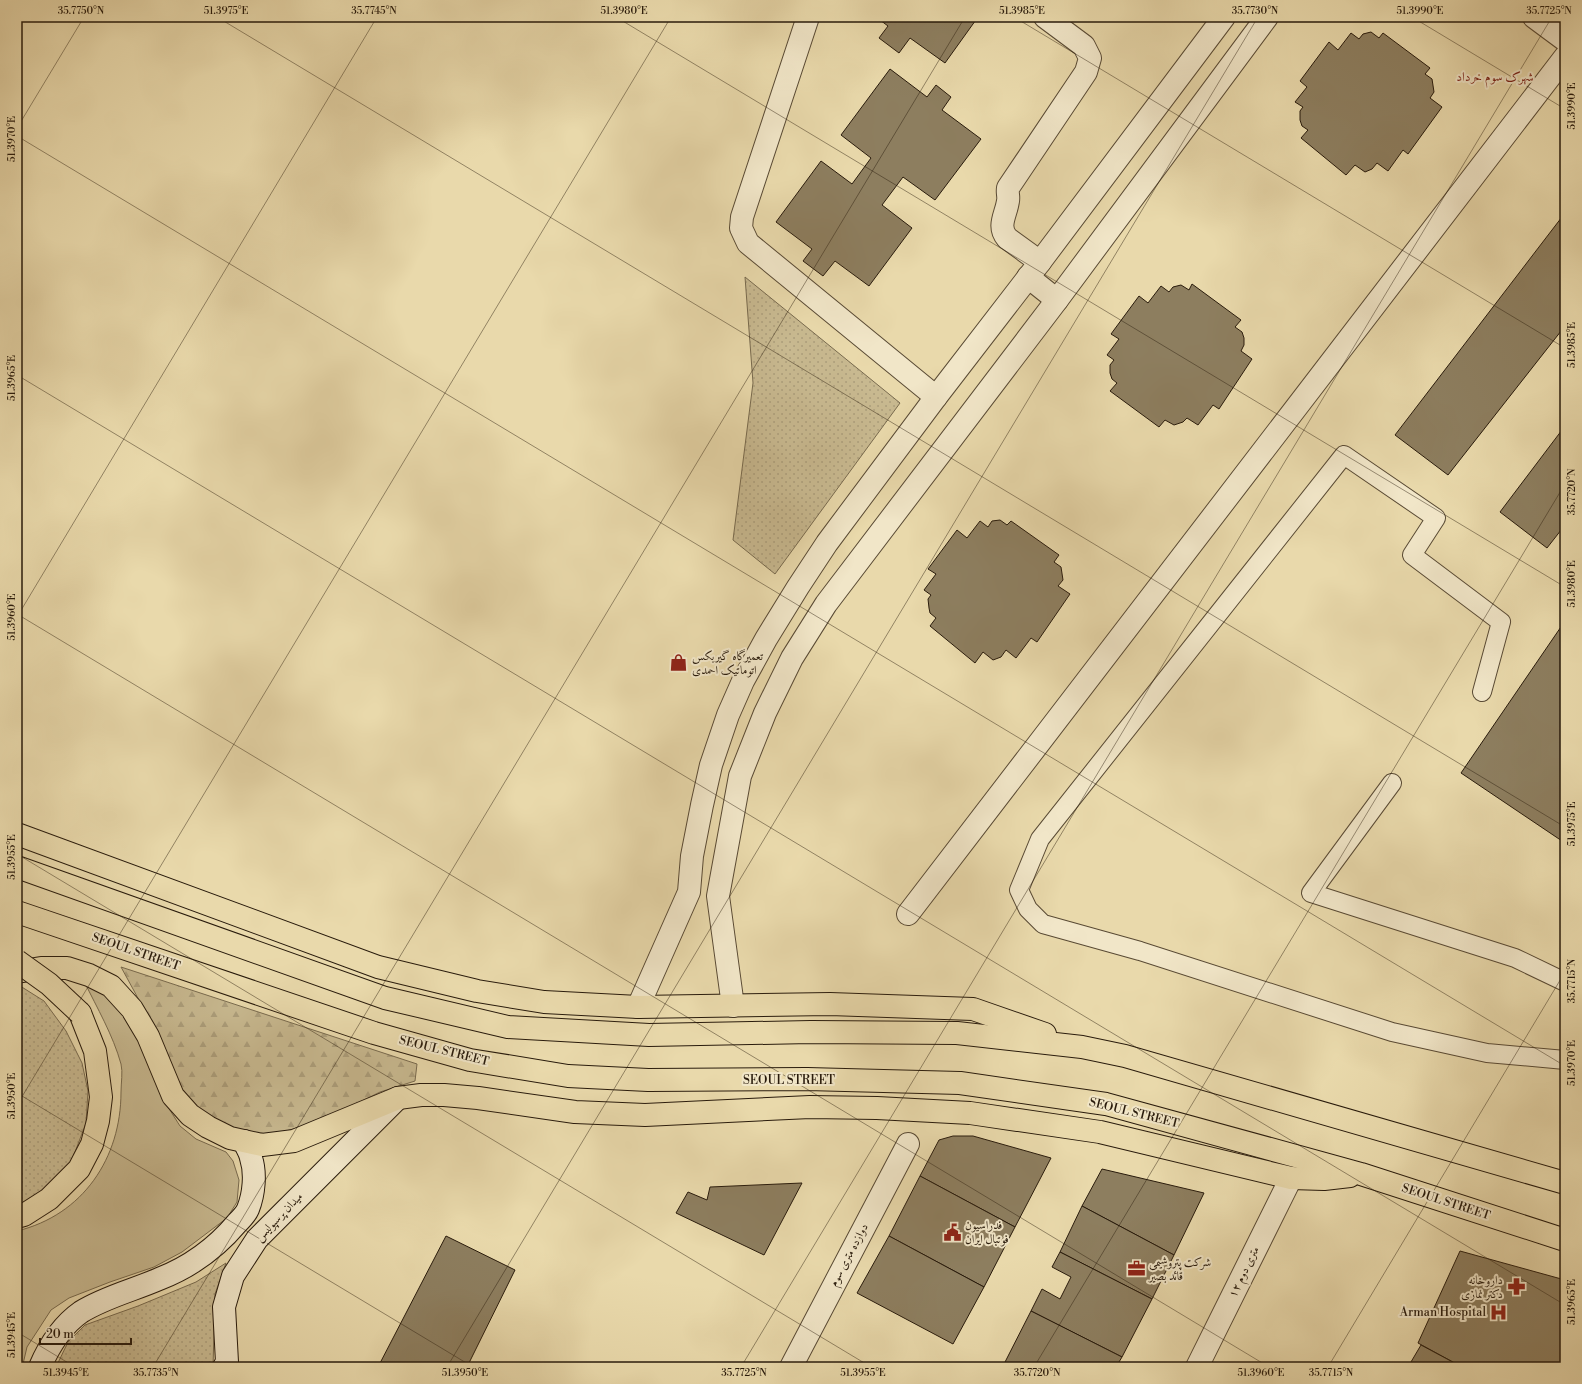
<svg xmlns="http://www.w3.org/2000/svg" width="1582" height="1384" viewBox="0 0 1582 1384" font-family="'Libre Bodoni',Amiri,serif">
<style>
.grass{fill:url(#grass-dots);stroke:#786a4e}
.forest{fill:url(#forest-firs);stroke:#786a4e}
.garden{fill:#c8b990;stroke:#786a4e}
.building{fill:#8d7e5f;stroke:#291b0c}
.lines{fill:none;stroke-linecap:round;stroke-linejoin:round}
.lane-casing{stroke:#594a34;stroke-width:20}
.street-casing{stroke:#594a34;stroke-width:24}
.secondary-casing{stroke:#291b0c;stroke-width:24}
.primary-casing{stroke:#291b0c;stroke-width:24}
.highway-casing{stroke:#291b0c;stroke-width:24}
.lane{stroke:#f1e6c8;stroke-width:18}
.street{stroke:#f1e6c8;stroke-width:22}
.secondary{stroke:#f1e6c8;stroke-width:22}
.primary{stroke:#e9d9ab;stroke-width:22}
.highway{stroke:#e9d9ab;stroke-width:22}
.highway-bridge-casing{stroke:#291b0c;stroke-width:24;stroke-linecap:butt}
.highway-bridge{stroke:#e9d9ab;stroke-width:22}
.ticks{fill:none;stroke:#291b0c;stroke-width:1;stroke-opacity:0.45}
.labels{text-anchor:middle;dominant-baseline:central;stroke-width:4;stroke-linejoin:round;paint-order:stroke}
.poi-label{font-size:12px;fill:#291b0c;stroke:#f1e6c8;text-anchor:start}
.street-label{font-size:12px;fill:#291b0c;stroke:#f1e6c8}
.neighbourhood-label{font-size:13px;fill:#7a1f14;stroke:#f1e6c8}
.neatline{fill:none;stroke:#291b0c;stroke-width:1.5}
.ticks-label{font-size:10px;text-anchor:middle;fill:#291b0c}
</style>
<defs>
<pattern id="grass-dots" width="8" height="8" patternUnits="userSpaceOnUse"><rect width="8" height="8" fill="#c8b990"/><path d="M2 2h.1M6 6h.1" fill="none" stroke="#ac9e7b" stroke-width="1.8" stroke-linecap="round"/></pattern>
<pattern id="forest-firs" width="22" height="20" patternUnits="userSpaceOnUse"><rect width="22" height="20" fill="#c8b990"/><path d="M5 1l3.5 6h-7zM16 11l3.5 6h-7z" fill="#ac9e7b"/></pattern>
</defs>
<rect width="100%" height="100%" fill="#e9d9ab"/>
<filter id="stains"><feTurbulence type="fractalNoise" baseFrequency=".005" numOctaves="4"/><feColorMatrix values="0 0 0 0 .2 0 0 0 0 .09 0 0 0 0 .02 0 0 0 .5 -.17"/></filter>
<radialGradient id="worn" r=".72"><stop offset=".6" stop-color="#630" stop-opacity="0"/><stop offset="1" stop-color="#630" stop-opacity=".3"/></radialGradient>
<g class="grass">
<polygon points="745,277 900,403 775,574 733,540 753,383"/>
<polygon points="17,984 44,1001 66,1031 82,1063 88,1091 86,1123 72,1160 46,1188 23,1203 17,1205"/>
<polygon points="226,1263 215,1294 213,1367 56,1367 68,1342 85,1325 138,1306 196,1282"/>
</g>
<polygon class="forest" points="121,967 417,1064 415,1081 380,1092 326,1119 273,1135 232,1130 201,1114 182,1089 157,1033"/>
<path class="garden" d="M 84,981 L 106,991 L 138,1030 L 168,1107 L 180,1126 L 196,1139 L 226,1152 L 233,1161 L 239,1180 L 237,1202 L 227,1218 L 182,1252 L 154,1267 L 110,1282 L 69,1298 L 51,1310 L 27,1347 L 23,1364 L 17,1361 L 17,1231 C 83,1215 121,1158 121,1092 C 121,1083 123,1072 121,1064 C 113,1035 97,1008 84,981 Z"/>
<g class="building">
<polygon points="876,17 978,17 945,63 910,38 899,53 879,38 888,26"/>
<polygon points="1371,32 1379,38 1383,33 1430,68 1425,74 1432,79 1434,92 1430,98 1442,107 1408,154 1403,150 1388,171 1377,163 1372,169 1365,172 1355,165 1346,175 1301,138 1308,130 1302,126 1300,120 1300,111 1303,107 1295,102 1307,87 1300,81 1329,42 1338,50 1351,33 1359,39 1363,34"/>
<polygon points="890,69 927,97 936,85 951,97 942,110 981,139 935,200 903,177 882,205 912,228 869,286 835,261 823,276 803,261 812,249 776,222 821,161 852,184 871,158 841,135"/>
<polygon points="1565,213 1565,326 1448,475 1395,435"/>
<polygon points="1192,284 1241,320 1235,327 1242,332 1244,338 1244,345 1241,351 1252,359 1219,409 1213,405 1198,425 1187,418 1183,422 1174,425 1165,420 1159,427 1110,391 1117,383 1112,379 1110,373 1110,365 1114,360 1107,355 1119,339 1111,334 1139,296 1148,303 1161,286 1169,292 1173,287 1181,285 1189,290"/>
<polygon points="1565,426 1565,525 1547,548 1500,512"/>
<polygon points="1000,520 1007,525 1011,521 1059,555 1054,562 1061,567 1063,580 1058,586 1070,594 1037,642 1031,638 1016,658 1006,650 1001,657 993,660 983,652 975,663 930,626 936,618 930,613 929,608 928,599 931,595 924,590 936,574 928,569 957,530 967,538 980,521 988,527 992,521"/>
<polygon points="1565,621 1565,843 1461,773"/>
<polygon points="953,1136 973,1136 1051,1158 1015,1227 920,1176 939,1140"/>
<polygon points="1102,1169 1204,1193 1174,1255 1082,1206"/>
<polygon points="920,1176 1015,1227 984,1287 889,1236"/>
<polygon points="802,1183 764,1255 676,1213 688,1192 707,1200 710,1187"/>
<polygon points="1082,1206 1174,1255 1152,1299 1060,1252"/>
<polygon points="446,1236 515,1270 467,1367 378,1367"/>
<polygon points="889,1236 984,1287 953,1344 857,1293"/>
<polygon points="1460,1251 1565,1280 1565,1367 1462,1367 1418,1343"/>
<polygon points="1060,1252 1152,1299 1122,1357 1031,1311 1042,1289 1060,1299 1071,1277 1052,1267"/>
<polygon points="1031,1311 1122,1357 1116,1367 1003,1366"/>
<polygon points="1421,1345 1462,1367 1408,1367"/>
</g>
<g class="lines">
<defs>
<g id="lane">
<polyline points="1482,692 1501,622 1412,555 1436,518 1344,455 1040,839 1019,890 1028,909 1043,924 1140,951 1392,1032 1487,1053 1565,1060"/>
<polyline points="1392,783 1311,893 1515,958 1565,982"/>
</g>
<g id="street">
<polyline points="808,17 742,217 741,228 748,243 936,397"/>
<polyline points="1534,17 1565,40"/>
<path d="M 1040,262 L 1007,238 C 997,226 1006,215 1008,201 C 1009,196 1007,193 1008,188 L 1086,72 L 1090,58 L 1084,46 L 1045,17"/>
<polyline points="1028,277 1057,300"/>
<polyline points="908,914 1565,57"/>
<polyline points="733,1006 718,896 740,776 765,713 792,658 826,604 1057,300 1267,17"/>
<polyline points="638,1007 689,892 692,856 702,805 711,765 728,715 743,681 766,639 798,587 827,543 936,397 1040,262 1224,17"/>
<polyline points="791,1367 908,1144"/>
<polyline points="1197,1367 1291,1178"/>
</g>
<g id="secondary">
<path d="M 40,1367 C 49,1346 61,1326 81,1312 C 105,1297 134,1290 159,1279 C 190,1267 216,1248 237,1223 C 241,1219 246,1214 248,1209 C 254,1194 256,1173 251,1158 C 250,1152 246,1147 244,1141"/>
<polyline points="224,1367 227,1362 224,1307 233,1276 257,1239 398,1098"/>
</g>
<g id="primary">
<polyline points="17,834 378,967 477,991 544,1002 638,1007 830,1004 973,1009 1045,1034"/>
<polyline points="17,867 385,998 508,1027 649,1035 811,1032 957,1033 1082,1047 1125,1056 1565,1183"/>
<polyline points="17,912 374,1033 470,1060 568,1076 648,1080 807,1079 960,1083 1106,1104 1361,1174 1565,1240"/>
<polyline points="17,972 41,968 67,968 89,975 111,986 132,1009 148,1036 173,1096 190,1115 208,1127 230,1138 262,1145 294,1141 398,1098 421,1095 444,1095 478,1098 575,1112 645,1115 810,1107 877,1108 970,1113 1100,1132 1291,1178 1324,1179 1350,1176"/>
</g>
<polyline id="highway" points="17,1217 24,1215 49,1199 79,1169 92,1144 98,1121 101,1097 95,1051 80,1013"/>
</defs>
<use href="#lane" class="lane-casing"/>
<use href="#street" class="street-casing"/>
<use href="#secondary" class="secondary-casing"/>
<use href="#primary" class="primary-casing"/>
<use href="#highway" class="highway-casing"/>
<use href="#lane" class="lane"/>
<use href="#street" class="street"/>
<use href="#secondary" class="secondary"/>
<use href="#primary" class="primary"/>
<use href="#highway" class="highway"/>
<defs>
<polyline id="highway-bridge" points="17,961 49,984 80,1013"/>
</defs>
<use href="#highway-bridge" class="highway-bridge-casing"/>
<use href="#highway-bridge" class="highway-bridge"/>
</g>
<path class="ticks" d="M 217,17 L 1565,827M 616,17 L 1565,587M 1014,17 L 1565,348M 1412,17 L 1565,109M 17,128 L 84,17M 17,136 L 1565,1066M 17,375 L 1565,1305M 17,614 L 1269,1367M 17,617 L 377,17M 17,854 L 871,1367M 17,1093 L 473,1367M 17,1105 L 671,17M 17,1332 L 75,1367M 153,1367 L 965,17M 447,1367 L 1258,17M 741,1367 L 1552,17M 1034,1367 L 1565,484M 1328,1367 L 1565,972"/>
<defs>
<symbol id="shop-bare" viewBox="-9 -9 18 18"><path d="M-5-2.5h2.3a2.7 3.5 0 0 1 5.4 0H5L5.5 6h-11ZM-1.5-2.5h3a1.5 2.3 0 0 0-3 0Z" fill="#8f2418" stroke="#f1e6c8" stroke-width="2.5" paint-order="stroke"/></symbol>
<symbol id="civic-bare" viewBox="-9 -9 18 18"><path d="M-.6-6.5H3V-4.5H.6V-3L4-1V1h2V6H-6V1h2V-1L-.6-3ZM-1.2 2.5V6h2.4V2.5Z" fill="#8f2418" stroke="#f1e6c8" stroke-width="2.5" paint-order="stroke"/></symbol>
<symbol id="office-bare" viewBox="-9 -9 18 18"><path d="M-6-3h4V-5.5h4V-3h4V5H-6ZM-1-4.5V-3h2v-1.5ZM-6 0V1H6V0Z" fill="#8f2418" stroke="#f1e6c8" stroke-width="2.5" paint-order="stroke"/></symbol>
<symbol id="pharmacy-bare" viewBox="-9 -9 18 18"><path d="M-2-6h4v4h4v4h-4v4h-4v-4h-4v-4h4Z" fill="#8f2418" stroke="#f1e6c8" stroke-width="2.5" paint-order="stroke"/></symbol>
<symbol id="hospital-bare" viewBox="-9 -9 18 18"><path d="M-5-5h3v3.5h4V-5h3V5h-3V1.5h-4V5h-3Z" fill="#8f2418" stroke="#f1e6c8" stroke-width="2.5" paint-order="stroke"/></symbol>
</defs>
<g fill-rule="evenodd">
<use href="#shop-bare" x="666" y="650" width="25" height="25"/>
<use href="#civic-bare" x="940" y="1220" width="25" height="25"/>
<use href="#office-bare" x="1124" y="1256" width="25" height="25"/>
<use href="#pharmacy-bare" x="1504" y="1274" width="25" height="25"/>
<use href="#hospital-bare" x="1486" y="1300" width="25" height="25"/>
</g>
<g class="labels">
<g class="poi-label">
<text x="692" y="656">تعمیرگاه گیربکس<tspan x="692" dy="14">اتوماتیک احمدی</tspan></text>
<text x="965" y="1225">فدراسیون<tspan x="965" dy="14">فوتبال ایران</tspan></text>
<text x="1149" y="1262">شرکت پتروشیمی<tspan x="1149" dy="14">قائد بصیر</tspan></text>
<text x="1503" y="1280" text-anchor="end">داروخانه<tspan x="1503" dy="14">دکتر نمازی</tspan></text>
<text x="1486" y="1312" text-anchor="end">Arman Hospital</text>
</g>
<g class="street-label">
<text transform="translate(136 952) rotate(19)">SEOUL STREET</text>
<text transform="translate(444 1051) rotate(14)">SEOUL STREET</text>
<text x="789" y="1080">SEOUL STREET</text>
<text transform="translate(1134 1113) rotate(14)">SEOUL STREET</text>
<text transform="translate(1446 1202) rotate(18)">SEOUL STREET</text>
<text transform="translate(279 1217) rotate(-46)">میدان پرسپولیس</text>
<text transform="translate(849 1255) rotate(-62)">دوازده متری سوم</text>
<text transform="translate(1244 1272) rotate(-64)">۱۲ متری دوم</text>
</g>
<g class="neighbourhood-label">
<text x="1495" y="77">شهرک سوم خرداد</text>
</g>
</g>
<rect width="1582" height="1384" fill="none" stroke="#e9d9ab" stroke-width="44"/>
<path d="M40 1338v6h91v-6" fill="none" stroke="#291b0c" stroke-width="2"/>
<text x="46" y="1338" font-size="12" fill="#291b0c" stroke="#f1e6c8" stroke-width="3" paint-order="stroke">20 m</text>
<rect x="22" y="22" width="1538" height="1340" class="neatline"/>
<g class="ticks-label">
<text x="81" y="14">35.7750°N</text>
<text x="226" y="14">51.3975°E</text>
<text x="374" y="14">35.7745°N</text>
<text x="624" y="14">51.3980°E</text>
<text x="1022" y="14">51.3985°E</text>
<text x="1255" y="14">35.7730°N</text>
<text x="1420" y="14">51.3990°E</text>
<text x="1549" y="14">35.7725°N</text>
<text transform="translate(1571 106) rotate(-90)" y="4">51.3990°E</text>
<text transform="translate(11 139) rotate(-90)" y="4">51.3970°E</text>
<text transform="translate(1571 345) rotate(-90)" y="4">51.3985°E</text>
<text transform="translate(11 378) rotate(-90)" y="4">51.3965°E</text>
<text transform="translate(1571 492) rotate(-90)" y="4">35.7720°N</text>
<text transform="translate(1571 584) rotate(-90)" y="4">51.3980°E</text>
<text transform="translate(11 617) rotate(-90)" y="4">51.3960°E</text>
<text transform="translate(1571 824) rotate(-90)" y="4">51.3975°E</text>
<text transform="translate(11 857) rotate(-90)" y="4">51.3955°E</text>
<text transform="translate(1571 981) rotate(-90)" y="4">35.7715°N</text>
<text transform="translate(1571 1063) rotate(-90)" y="4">51.3970°E</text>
<text transform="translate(11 1096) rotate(-90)" y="4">51.3950°E</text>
<text transform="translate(1571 1302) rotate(-90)" y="4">51.3965°E</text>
<text transform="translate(11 1335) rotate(-90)" y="4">51.3945°E</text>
<text x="66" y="1376">51.3945°E</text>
<text x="156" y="1376">35.7735°N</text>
<text x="465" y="1376">51.3950°E</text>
<text x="744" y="1376">35.7725°N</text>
<text x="863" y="1376">51.3955°E</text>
<text x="1037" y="1376">35.7720°N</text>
<text x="1261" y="1376">51.3960°E</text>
<text x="1331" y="1376">35.7715°N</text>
</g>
<rect width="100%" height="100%" filter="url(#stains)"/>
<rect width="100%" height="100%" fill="url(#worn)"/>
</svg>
